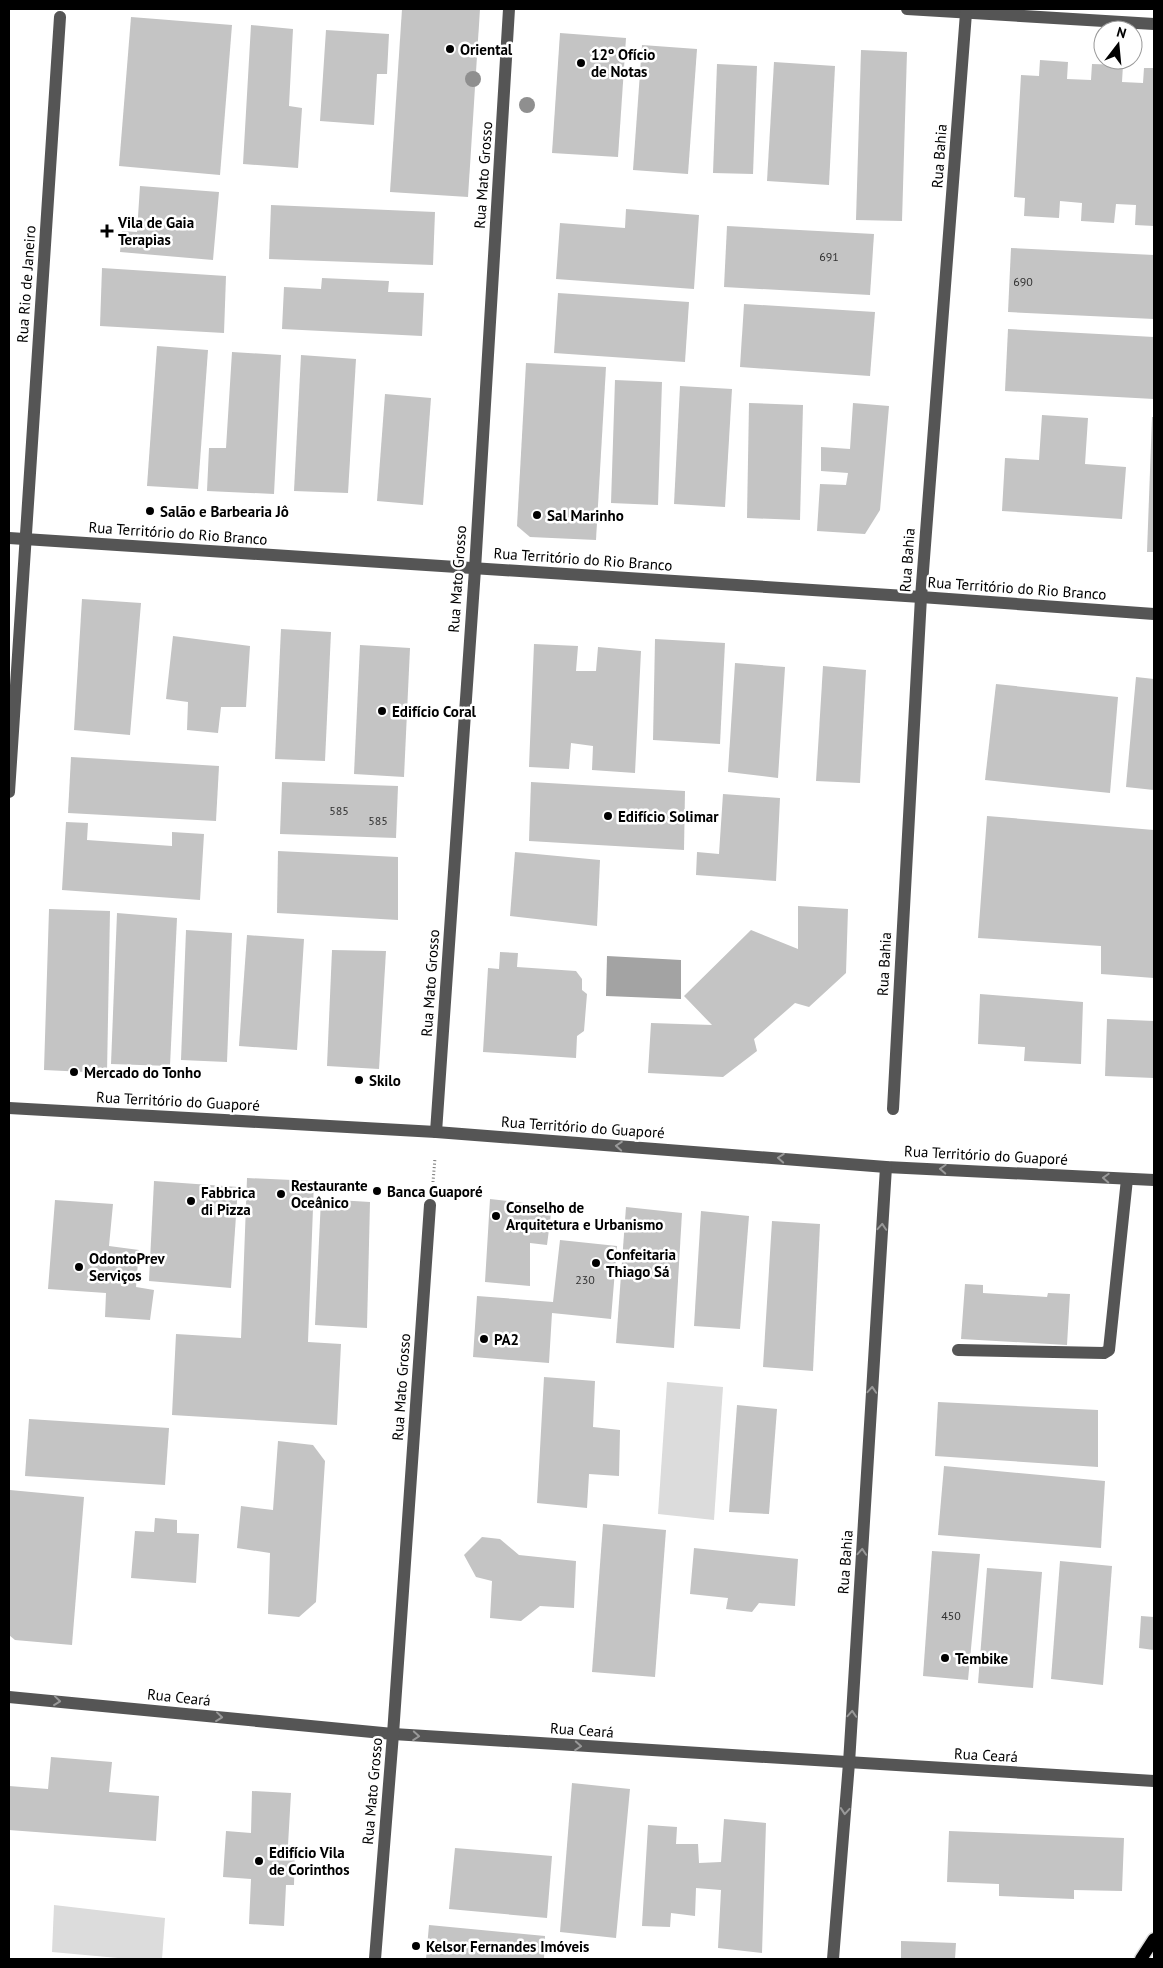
<svg xmlns="http://www.w3.org/2000/svg" width="1163" height="1968" viewBox="0 0 1163 1968" font-family="'PT Sans',sans-serif">
<style>
.green{fill:#dcdcdc}
.water{fill:#a3a3a3}
.building{fill:#c4c4c4}
.lines{fill:none;stroke-linecap:round;stroke-linejoin:round}
.major-casing{stroke:#dbdbdb;stroke-width:15}
.path{stroke:#777;stroke-width:3;stroke-dasharray:1 2.5;stroke-linecap:butt}
.minor{stroke:#555;stroke-width:12}
.major{stroke:#000;stroke-width:12}
.tree{fill:#8f8f8f}
.oneway{stroke:#999}
.poi-dot{fill:#000;stroke:#fff;stroke-width:2}
.labels{text-anchor:middle;dominant-baseline:central;stroke-width:5;stroke-linejoin:round;paint-order:stroke}
.number-label{font-size:12px;fill:#313131}
.poi-label{font-size:15px;font-weight:bold;fill:#000;stroke:#fff;text-anchor:start}
.street-label{font-size:15px;fill:#000;stroke:#fff}
</style>
<rect width="100%" height="100%" fill="#fff"/>
<g class="green">
<polygon points="667,1382 723,1387 714,1520 658,1514"/>
<polygon points="54,1905 165,1918 162,1959 129,1959 52,1952"/>
</g>
<polygon class="water" points="607,956 681,960 681,999 606,996"/>
<g class="building">
<polygon points="402,9 480,9 468,197 390,192"/>
<polygon points="131,17 232,25 220,175 119,166"/>
<polygon points="251,25 293,29 289,106 302,108 298,168 243,164"/>
<polygon points="326,30 389,34 387,74 377,74 374,125 320,121"/>
<polygon points="560,33 626,38 618,157 552,153"/>
<polygon points="642,45 697,49 688,174 633,170"/>
<polygon points="861,50 907,52 902,221 856,220"/>
<polygon points="1040,60 1068,62 1067,79 1091,80 1092,64 1123,65 1122,82 1143,83 1144,68 1154,68 1154,226 1135,225 1136,205 1116,204 1114,223 1081,221 1082,203 1060,201 1059,218 1024,216 1025,198 1014,197 1021,75 1039,76"/>
<polygon points="774,62 835,66 829,185 767,181"/>
<polygon points="717,64 757,66 753,174 713,173"/>
<polygon points="140,186 219,192 213,260 120,252 122,231 137,232"/>
<polygon points="271,205 435,212 433,265 269,259"/>
<polygon points="626,209 699,215 694,289 556,279 560,223 625,228"/>
<polygon points="727,226 874,234 870,295 724,287"/>
<polygon points="1011,248 1154,255 1154,319 1008,312"/>
<polygon points="102,268 226,276 224,333 100,326"/>
<polygon points="322,278 389,281 388,292 424,293 422,336 282,329 284,287 321,289"/>
<polygon points="558,293 689,302 685,362 554,353"/>
<polygon points="744,304 875,312 870,376 740,367"/>
<polygon points="1008,329 1154,337 1154,399 1005,391"/>
<polygon points="157,346 208,350 198,489 147,486"/>
<polygon points="232,352 281,355 274,494 207,491 209,448 226,448"/>
<polygon points="301,355 356,359 348,493 294,491"/>
<polygon points="526,363 606,367 596,540 530,537 517,526"/>
<polygon points="615,380 662,382 658,505 611,503"/>
<polygon points="680,386 732,389 725,507 674,504"/>
<polygon points="385,394 431,398 423,505 377,501"/>
<polygon points="749,403 803,405 800,520 747,518"/>
<polygon points="853,403 889,406 880,510 865,534 817,531 820,484 846,485 848,473 821,471 821,447 850,449"/>
<polygon points="1042,415 1088,418 1085,464 1126,467 1122,519 1002,511 1005,458 1039,460"/>
<polygon points="1152,417 1154,417 1154,552 1147,552"/>
<polygon points="82,599 141,603 130,735 74,730"/>
<polygon points="281,629 331,632 325,761 275,759"/>
<polygon points="173,636 250,646 246,707 221,707 218,733 187,730 188,702 166,699"/>
<polygon points="655,639 725,643 720,744 653,740"/>
<polygon points="534,644 578,646 576,671 596,671 598,647 641,651 635,773 592,770 593,746 571,743 569,769 529,767"/>
<polygon points="360,645 410,648 404,777 354,774"/>
<polygon points="735,663 785,667 778,778 728,772"/>
<polygon points="823,666 866,670 860,783 816,781"/>
<polygon points="1136,677 1154,679 1154,790 1126,787"/>
<polygon points="996,684 1118,697 1110,793 985,780"/>
<polygon points="71,757 219,766 216,821 68,813"/>
<polygon points="282,782 398,786 396,838 280,834"/>
<polygon points="531,782 685,791 684,850 529,841"/>
<polygon points="723,794 780,798 776,881 696,875 697,852 719,854"/>
<polygon points="987,816 1154,830 1154,978 1101,974 1101,946 978,938"/>
<polygon points="66,822 88,823 87,840 172,846 172,832 204,834 200,900 62,890"/>
<polygon points="278,851 398,857 398,920 277,913"/>
<polygon points="515,852 600,860 597,926 510,916"/>
<polygon points="798,906 848,909 846,973 809,1007 795,1003 754,1039 757,1051 723,1077 648,1073 651,1023 712,1025 684,996 751,930 798,949"/>
<polygon points="49,909 110,911 107,1073 44,1070"/>
<polygon points="117,913 177,918 170,1066 111,1064"/>
<polygon points="186,930 232,933 227,1062 181,1060"/>
<polygon points="247,935 304,939 297,1050 239,1046"/>
<polygon points="332,950 386,951 379,1069 327,1066"/>
<polygon points="500,952 518,953 517,967 576,971 582,979 582,990 587,994 584,1031 577,1036 576,1058 483,1052 488,968 499,969"/>
<polygon points="980,994 1083,1002 1081,1064 1024,1061 1025,1047 978,1044"/>
<polygon points="1107,1019 1154,1021 1154,1078 1105,1076"/>
<polygon points="247,1178 314,1181 308,1342 341,1344 337,1425 172,1415 176,1334 241,1338"/>
<polygon points="154,1181 238,1187 231,1288 149,1281"/>
<polygon points="321,1199 370,1202 367,1328 315,1325"/>
<polygon points="490,1199 552,1206 547,1245 530,1243 530,1286 485,1282"/>
<polygon points="55,1200 113,1204 109,1246 139,1250 136,1287 154,1290 150,1320 105,1317 106,1293 48,1289"/>
<polygon points="626,1207 682,1213 674,1348 616,1343"/>
<polygon points="701,1211 749,1216 740,1329 694,1326"/>
<polygon points="772,1221 820,1224 813,1371 763,1367"/>
<polygon points="560,1240 617,1246 611,1319 552,1313 549,1363 473,1357 477,1296 553,1302"/>
<polygon points="965,1284 983,1285 983,1293 1047,1297 1048,1293 1070,1294 1067,1345 961,1339"/>
<polygon points="544,1377 595,1381 593,1427 620,1430 619,1476 589,1474 587,1508 537,1503"/>
<polygon points="938,1402 1098,1410 1098,1467 935,1456"/>
<polygon points="737,1405 777,1409 769,1514 729,1512"/>
<polygon points="29,1419 169,1428 165,1485 25,1476"/>
<polygon points="278,1441 313,1445 325,1461 316,1602 299,1617 268,1614 270,1553 237,1548 241,1506 273,1510"/>
<polygon points="944,1466 1105,1481 1101,1548 938,1535"/>
<polygon points="10,1490 84,1497 72,1645 15,1640 9,1635"/>
<polygon points="155,1518 177,1520 177,1533 199,1534 196,1583 131,1578 135,1531 154,1532"/>
<polygon points="603,1524 666,1530 655,1677 592,1672"/>
<polygon points="482,1537 500,1539 519,1555 576,1561 574,1608 540,1606 521,1621 490,1618 492,1581 476,1577 464,1555"/>
<polygon points="694,1548 798,1559 795,1606 759,1603 752,1612 726,1609 728,1598 690,1594"/>
<polygon points="932,1551 980,1554 968,1680 923,1676"/>
<polygon points="1060,1561 1112,1566 1103,1685 1051,1679"/>
<polygon points="987,1568 1042,1572 1033,1688 978,1683"/>
<polygon points="1141,1616 1154,1617 1154,1650 1139,1648"/>
<polygon points="51,1757 112,1762 109,1792 159,1796 156,1841 9,1830 9,1786 48,1789"/>
<polygon points="572,1783 630,1789 616,1938 560,1932"/>
<polygon points="252,1791 291,1793 288,1845 295,1845 294,1885 286,1885 284,1926 249,1924 251,1879 223,1877 226,1831 251,1833"/>
<polygon points="724,1819 766,1823 762,1953 718,1948 721,1890 696,1888 695,1916 671,1913 670,1927 642,1926 648,1825 677,1827 676,1844 698,1844 699,1863 721,1862"/>
<polygon points="949,1831 1124,1838 1122,1891 1074,1890 1074,1899 999,1896 999,1884 947,1882"/>
<polygon points="455,1848 552,1856 547,1918 449,1909"/>
<polygon points="429,1925 545,1936 544,1959 426,1959"/>
<polygon points="901,1941 956,1943 955,1959 901,1959"/>
</g>
<g class="lines">
<defs>
<polyline id="major" points="1141,1959 1154,1939"/>
</defs>
<use href="#major" class="major-casing"/>
<polyline class="path" points="433,1182 435,1158"/>
<g class="minor">
<polyline points="907,9 1154,24"/>
<polyline points="9,538 921,597 1154,614"/>
<polyline points="9,792 60,17"/>
<polyline points="9,1108 436,1132 886,1167 1154,1180"/>
<polyline points="893,1109 921,597 966,13"/>
<polyline points="436,1132 475,569 509,9"/>
<polyline points="958,1350 1104,1353 1109,1350 1127,1179"/>
<polyline points="9,1697 393,1734 1154,1781"/>
<polyline points="375,1959 393,1734 430,1205"/>
<polyline points="833,1959 849,1763 886,1167"/>
</g>
<use href="#major" class="major"/>
</g>
<g class="tree">
<circle cx="473" cy="79" r="8"/>
<circle cx="527" cy="105" r="8"/>
</g>
<defs><path id="oneway-chevron" d="M-2-3.5L2.5 0L-2 3.5" fill="none" stroke-width="1.6" stroke-linecap="round" stroke-linejoin="round" transform="scale(1.25)"/></defs>
<g class="oneway">
<use href="#oneway-chevron" transform="translate(619 1146) rotate(-176)"/>
<use href="#oneway-chevron" transform="translate(781 1158) rotate(-176)"/>
<use href="#oneway-chevron" transform="translate(943 1169) rotate(-177)"/>
<use href="#oneway-chevron" transform="translate(1106 1178) rotate(-177)"/>
<use href="#oneway-chevron" transform="translate(882 1227) rotate(-86)"/>
<use href="#oneway-chevron" transform="translate(872 1390) rotate(-86)"/>
<use href="#oneway-chevron" transform="translate(862 1552) rotate(-86)"/>
<use href="#oneway-chevron" transform="translate(57 1701) rotate(6)"/>
<use href="#oneway-chevron" transform="translate(852 1714) rotate(-86)"/>
<use href="#oneway-chevron" transform="translate(219 1717) rotate(6)"/>
<use href="#oneway-chevron" transform="translate(416 1736) rotate(4)"/>
<use href="#oneway-chevron" transform="translate(578 1746) rotate(4)"/>
<use href="#oneway-chevron" transform="translate(845 1811) rotate(95)"/>
</g>
<g class="poi-dot">
<circle cx="450" cy="49" r="5"/>
<circle cx="581" cy="63" r="5"/>
<path d="M104.5 223.5h5v5h5v5h-5v5h-5v-5h-5v-5h5z"/>
<circle cx="150" cy="511" r="5"/>
<circle cx="537" cy="515" r="5"/>
<circle cx="382" cy="711" r="5"/>
<circle cx="608" cy="816" r="5"/>
<circle cx="74" cy="1072" r="5"/>
<circle cx="359" cy="1080" r="5"/>
<circle cx="377" cy="1191" r="5"/>
<circle cx="281" cy="1194" r="5"/>
<circle cx="191" cy="1201" r="5"/>
<circle cx="496" cy="1216" r="5"/>
<circle cx="596" cy="1263" r="5"/>
<circle cx="79" cy="1267" r="5"/>
<circle cx="484" cy="1339" r="5"/>
<circle cx="945" cy="1658" r="5"/>
<circle cx="259" cy="1861" r="5"/>
<circle cx="416" cy="1946" r="5"/>
</g>
<g class="labels">
<g class="number-label">
<text x="829" y="256">691</text>
<text x="1023" y="281">690</text>
<text x="339" y="810">585</text>
<text x="378" y="820">585</text>
<text x="585" y="1279">230</text>
<text x="951" y="1615">450</text>
</g>
<g class="poi-label">
<text x="460" y="49">Oriental</text>
<text x="591" y="54">12º Ofício<tspan x="591" dy="17">de Notas</tspan></text>
<text x="118" y="222">Vila de Gaia<tspan x="118" dy="17">Terapias</tspan></text>
<text x="160" y="511">Salão e Barbearia Jô</text>
<text x="547" y="515">Sal Marinho</text>
<text x="392" y="711">Edifício Coral</text>
<text x="618" y="816">Edifício Solimar</text>
<text x="84" y="1072">Mercado do Tonho</text>
<text x="369" y="1080">Skilo</text>
<text x="291" y="1185">Restaurante<tspan x="291" dy="17">Oceânico</tspan></text>
<text x="387" y="1191">Banca Guaporé</text>
<text x="201" y="1192">Fabbrica<tspan x="201" dy="17">di Pizza</tspan></text>
<text x="506" y="1207">Conselho de<tspan x="506" dy="17">Arquitetura e Urbanismo</tspan></text>
<text x="606" y="1254">Confeitaria<tspan x="606" dy="17">Thiago Sá</tspan></text>
<text x="89" y="1258">OdontoPrev<tspan x="89" dy="17">Serviços</tspan></text>
<text x="494" y="1339">PA2</text>
<text x="955" y="1658">Tembike</text>
<text x="269" y="1852">Edifício Vila<tspan x="269" dy="17">de Corinthos</tspan></text>
<text x="426" y="1946">Kelsor Fernandes Imóveis</text>
</g>
<g class="street-label">
<text transform="translate(939 156) rotate(-86)">Rua Bahia</text>
<text transform="translate(483 175) rotate(-86)">Rua Mato Grosso</text>
<text transform="translate(26 284) rotate(-86)">Rua Rio de Janeiro</text>
<text transform="translate(178 533) rotate(4)">Rua Território do Rio Branco</text>
<text transform="translate(583 559) rotate(4)">Rua Território do Rio Branco</text>
<text transform="translate(907 560) rotate(-86)">Rua Bahia</text>
<text transform="translate(457 579) rotate(-86)">Rua Mato Grosso</text>
<text transform="translate(1017 588) rotate(4)">Rua Território do Rio Branco</text>
<text transform="translate(884 964) rotate(-87)">Rua Bahia</text>
<text transform="translate(430 983) rotate(-86)">Rua Mato Grosso</text>
<text transform="translate(178 1101) rotate(3)">Rua Território do Guaporé</text>
<text transform="translate(583 1127) rotate(4)">Rua Território do Guaporé</text>
<text transform="translate(986 1155) rotate(3)">Rua Território do Guaporé</text>
<text transform="translate(401 1387) rotate(-86)">Rua Mato Grosso</text>
<text transform="translate(845 1562) rotate(-86)">Rua Bahia</text>
<text transform="translate(179 1697) rotate(6)">Rua Ceará</text>
<text transform="translate(582 1730) rotate(4)">Rua Ceará</text>
<text transform="translate(986 1755) rotate(3)">Rua Ceará</text>
<text transform="translate(372 1791) rotate(-85)">Rua Mato Grosso</text>
</g>
</g>
<rect width="1163" height="1968" fill="none" stroke="#000000" stroke-width="20"/>
<g transform="translate(1118 45) rotate(16)"><circle r="24" fill="#ffffff" stroke="#999999"/>
<path d="M0-4L9 19L0 12L-9 19Z" fill="#000000"/>
<text y="-8" font-size="14" font-weight="bold" text-anchor="middle" fill="#000000">N</text>
</g>
</svg>
